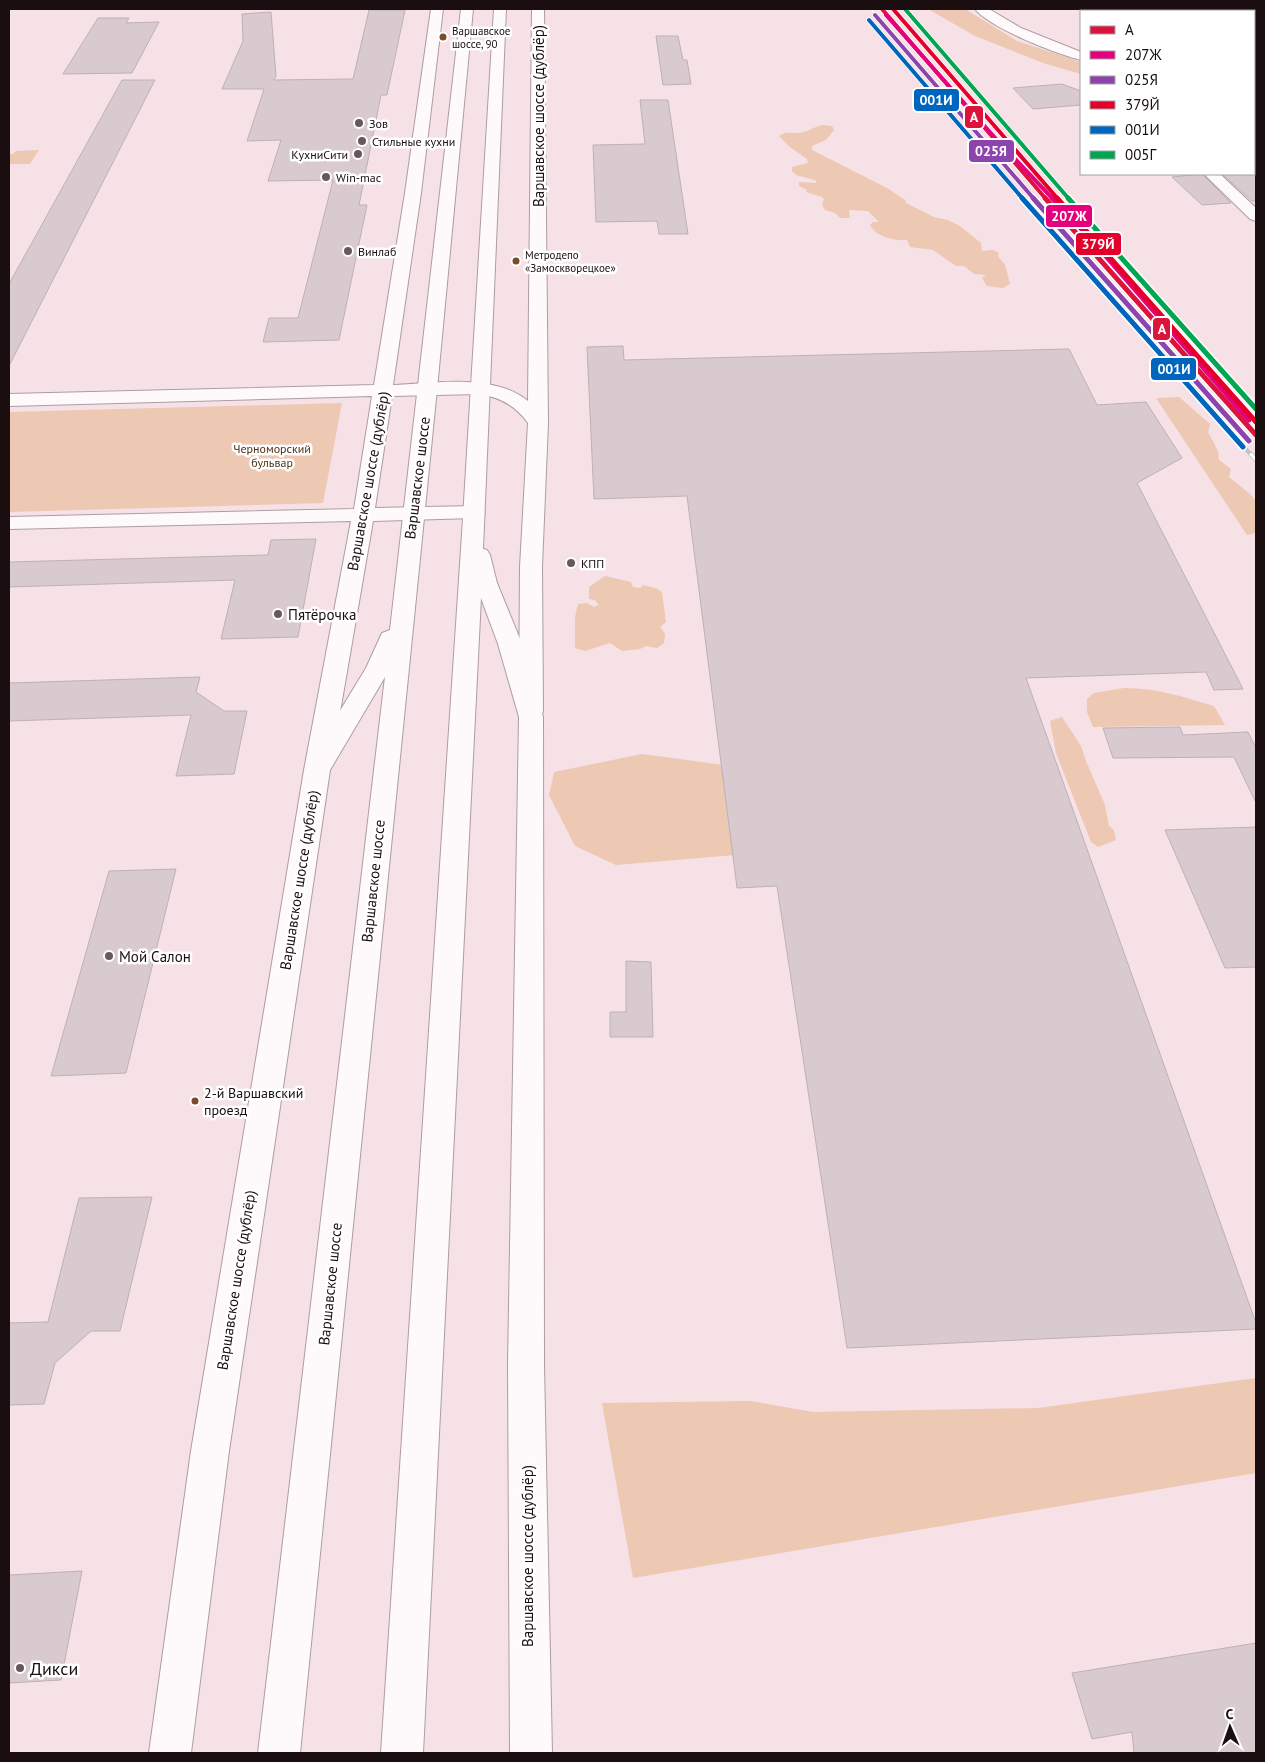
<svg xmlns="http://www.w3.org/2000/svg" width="1265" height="1762" viewBox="0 0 1265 1762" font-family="'PT Sans',sans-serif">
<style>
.green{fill:#edc8b2}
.building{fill:#d9cad0;stroke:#beb0b6}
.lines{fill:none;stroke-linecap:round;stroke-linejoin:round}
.minor-casing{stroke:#ac9da1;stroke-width:2}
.major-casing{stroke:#ac9da1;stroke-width:2}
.minor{fill:#fefafb;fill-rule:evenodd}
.major{fill:#fefafb;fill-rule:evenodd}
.rail-far2-casing{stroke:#c6c2c2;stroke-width:2.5}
.rail-far1-casing{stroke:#c6c2c2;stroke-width:4}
.rail-casing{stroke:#c6c2c2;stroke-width:4.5}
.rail-far2{stroke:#fff;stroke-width:2;stroke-dasharray:5.5;stroke-linecap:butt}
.rail-far1{stroke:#fff;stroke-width:2.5;stroke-dasharray:8;stroke-linecap:butt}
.rail{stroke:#fff;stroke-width:3;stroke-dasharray:9;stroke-linecap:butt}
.rail-1-far1-casing{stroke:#fff;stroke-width:5.5}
.rail-1-casing{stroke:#fff;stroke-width:8}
.rail-2-far1-casing{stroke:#fff;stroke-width:5.5}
.rail-2-casing{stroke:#fff;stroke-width:8}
.rail-3-far1-casing{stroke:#fff;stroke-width:5.5}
.rail-3-casing{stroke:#fff;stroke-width:8}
.rail-4-far1-casing{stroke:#fff;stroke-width:5.5}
.rail-4-casing{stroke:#fff;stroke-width:8}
.rail-5-far1-casing{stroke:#fff;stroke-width:5.5}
.rail-5-casing{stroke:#fff;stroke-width:8}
.rail-6-far1-casing{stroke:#fff;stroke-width:5.5}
.rail-6-casing{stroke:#fff;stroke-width:8}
.rail-1-far1{stroke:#dc143c;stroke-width:4}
.rail-1{stroke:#dc143c;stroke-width:5}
.rail-2-far1{stroke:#e5007d;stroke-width:4}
.rail-2{stroke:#e5007d;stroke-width:5}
.rail-3-far1{stroke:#8e44ad;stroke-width:4}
.rail-3{stroke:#8e44ad;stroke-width:5}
.rail-4-far1{stroke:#e4002b;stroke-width:4}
.rail-4{stroke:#e4002b;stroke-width:5}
.rail-5-far1{stroke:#0065bd;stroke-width:4}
.rail-5{stroke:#0065bd;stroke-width:5}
.rail-6-far1{stroke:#00a651;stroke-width:4}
.rail-6{stroke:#00a651;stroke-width:5}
.bus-dot{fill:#7a4b2a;stroke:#fff;stroke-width:2}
.poi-dot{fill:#67585c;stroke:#fff;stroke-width:2}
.labels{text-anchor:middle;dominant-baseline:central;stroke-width:5;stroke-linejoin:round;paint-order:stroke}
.far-bus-label{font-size:11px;fill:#1a0e11;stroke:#fff;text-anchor:start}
.far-poi-label{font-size:12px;fill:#1a0e11;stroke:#fff;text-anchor:start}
.far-park-label{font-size:12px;fill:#4d3117;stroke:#fff}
.bus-label{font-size:14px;fill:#1a0e11;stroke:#fff;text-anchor:start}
.street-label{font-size:15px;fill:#1a0e11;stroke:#fff}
.poi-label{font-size:15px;fill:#1a0e11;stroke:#fff;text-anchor:start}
.near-poi-label{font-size:18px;fill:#1a0e11;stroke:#fff;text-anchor:start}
.line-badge{stroke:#fff;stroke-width:2}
.badge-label{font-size:14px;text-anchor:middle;font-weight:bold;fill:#fff}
</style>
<rect width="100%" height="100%" fill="#f6e1e6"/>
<g class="green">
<polygon points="928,9 965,9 1017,41 1081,62 1081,74 1043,63 975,36"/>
<path d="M 823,125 L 832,126 L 834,130 L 826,140 L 812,146 L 812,150 L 887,188 L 905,200 L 906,203 L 934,217 L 948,220 L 960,226 L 981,243 L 982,251 L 993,250 L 999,253 L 998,256 L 1005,265 L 1010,284 L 1003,288 L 987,286 L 982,278 L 986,275 L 974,274 L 964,266 L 956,266 L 933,250 L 910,247 L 907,240 C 895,241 876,237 870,225 L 873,222 L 879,222 L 868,211 L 849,210 L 850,218 L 840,218 L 835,213 L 825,210 L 822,205 L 824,199 L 822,197 L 806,192 L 807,190 L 799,186 L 799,182 L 817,183 L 815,180 L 796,175 L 792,171 L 792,167 L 808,163 L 807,159 L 790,147 L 779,136 C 787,130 795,135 803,132 C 810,131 815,126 823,125 Z"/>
<polygon points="39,150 30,164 9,164 9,154 13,154 16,151"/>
<polygon points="1179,397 1210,424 1208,432 1218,451 1219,460 1231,469 1229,477 1250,494 1256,501 1256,533 1247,535 1156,398"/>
<polygon points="342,403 323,503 9,512 9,412"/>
<polygon points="605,576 631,582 633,587 640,588 643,585 658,589 662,593 666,622 660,627 665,634 664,643 657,648 646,646 640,649 622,651 610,643 585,651 575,648 575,617 578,604 587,603 594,607 599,605 595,600 589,599 589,587"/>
<path d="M 1124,688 C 1156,688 1184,697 1214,706 L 1225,725 L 1093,727 L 1087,712 L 1087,699 L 1094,693 Z"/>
<polygon points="1062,717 1081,746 1086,761 1105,805 1109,826 1114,830 1116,840 1098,847 1091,842 1056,753 1050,721"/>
<polygon points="642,754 724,765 735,855 616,865 575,846 549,795 554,772"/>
<polygon points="1256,1378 1256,1473 633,1578 602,1403 751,1401 813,1412 1038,1408"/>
</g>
<g class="building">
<polygon points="369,10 405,10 387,95 381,95 359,205 367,205 339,340 263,342 269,318 298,318 333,180 268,181 281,140 247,141 264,89 222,89 243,41 242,14 271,12 276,76 274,80 353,79"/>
<polygon points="98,18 129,18 126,23 159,22 132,73 63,74"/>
<polygon points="656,36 678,36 683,60 687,60 691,84 663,85"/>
<polygon points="122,80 155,80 9,366 9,284"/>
<polygon points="1062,84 1081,91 1081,105 1033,109 1013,88"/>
<polygon points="640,100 668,100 688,234 659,234 657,221 596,222 593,145 645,144"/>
<polygon points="1202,174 1231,203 1202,205 1172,177"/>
<polygon points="1222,174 1256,174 1256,201 1252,201"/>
<polygon points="623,346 624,360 1069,349 1097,405 1146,402 1182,458 1137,483 1243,689 1214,690 1206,672 1026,678 1256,1323 1256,1329 847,1348 777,886 737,888 687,496 594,499 587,347"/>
<polygon points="316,539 298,637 221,639 235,580 9,587 9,562 268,555 271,540"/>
<polygon points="200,677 196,692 224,711 247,711 234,774 176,776 191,715 9,721 9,683"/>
<polygon points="1180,727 1183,735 1248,732 1256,748 1256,803 1234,757 1113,758 1103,728"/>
<polygon points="1256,827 1256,967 1225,968 1165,830"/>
<polygon points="176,869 126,1073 51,1076 109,871"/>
<polygon points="626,961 651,962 653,1037 610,1037 610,1012 626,1012"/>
<polygon points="152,1197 120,1331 91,1331 55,1363 44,1404 9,1405 9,1323 48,1322 79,1198"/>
<polygon points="82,1571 61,1680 9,1683 9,1575"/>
<polygon points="1256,1643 1256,1753 1134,1753 1132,1732 1092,1739 1072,1673"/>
</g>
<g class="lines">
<defs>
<g id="minor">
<path d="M 431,9 L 443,9 L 421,193 L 393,385 C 434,383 495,373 528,401 L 532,9 L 544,9 L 548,423 L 542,567 L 543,712 L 540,718 L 531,721 L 522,718 L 519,712 L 520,567 L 528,423 C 516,406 500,397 479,394 L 392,396 L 375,508 L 474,506 L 481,508 L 485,512 L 481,516 L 474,518 L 373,521 L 330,770 L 326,777 L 317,779 L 308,777 L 304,770 L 351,521 L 9,529 L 9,517 L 354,509 L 372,396 L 9,406 L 9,394 L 374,385 L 405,193 Z"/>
<path d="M 975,9 L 989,9 L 1021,28 L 1081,52 L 1081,60 C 1056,54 990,28 975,9 Z"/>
<rect x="1254" y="84" width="2" height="9"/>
<polygon points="1204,174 1220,174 1256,208 1256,221 1250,219"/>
</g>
<g id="major">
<polygon points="461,9 473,9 437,389 300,1753 258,1753 385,677 330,770 229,1451 191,1753 149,1753 191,1451 304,770 366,668 382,633 390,630"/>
<polygon points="494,9 506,9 483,549 487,550 490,555 497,583 522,644 543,717 544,1365 552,1753 510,1753 508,1365 519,717 498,644 481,598 423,1753 381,1753 462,534"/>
</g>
</defs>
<use href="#minor" class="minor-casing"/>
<use href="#major" class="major-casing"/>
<use href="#minor" class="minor"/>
<use href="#major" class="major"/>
<defs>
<polyline id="rail-far2" points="871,9 1033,199"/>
<polyline id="rail-far1" points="1032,198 1252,456"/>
<polyline id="rail" points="1251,454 1256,460"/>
</defs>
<use href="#rail-far2" class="rail-far2-casing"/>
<use href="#rail-far1" class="rail-far1-casing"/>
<use href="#rail" class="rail-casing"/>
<use href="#rail-far2" class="rail-far2"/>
<use href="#rail-far1" class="rail-far1"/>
<use href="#rail" class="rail"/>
<defs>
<polyline id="rail-1-far1" points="882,9 1046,199"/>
<polyline id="rail-1" points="1045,198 1256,435"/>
<polyline id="rail-2-far1" points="886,15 997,140 1053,199"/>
<polyline id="rail-2" points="1052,198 1091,239 1249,420"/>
<polyline id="rail-3-far1" points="875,15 1034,199"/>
<polyline id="rail-3" points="1033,198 1249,441"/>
<polyline id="rail-4-far1" points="893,9 1058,199"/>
<polyline id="rail-4" points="1057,198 1256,422"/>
<polyline id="rail-5-far1" points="869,20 1023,199"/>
<polyline id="rail-5" points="1022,198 1243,447"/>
<polyline id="rail-6-far1" points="905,9 1069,199"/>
<polyline id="rail-6" points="1068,198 1256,409"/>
</defs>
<use href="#rail-1-far1" class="rail-1-far1-casing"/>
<use href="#rail-1" class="rail-1-casing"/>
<use href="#rail-2-far1" class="rail-2-far1-casing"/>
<use href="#rail-2" class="rail-2-casing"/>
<use href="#rail-3-far1" class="rail-3-far1-casing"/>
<use href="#rail-3" class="rail-3-casing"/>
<use href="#rail-4-far1" class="rail-4-far1-casing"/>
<use href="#rail-4" class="rail-4-casing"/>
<use href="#rail-5-far1" class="rail-5-far1-casing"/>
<use href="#rail-5" class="rail-5-casing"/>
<use href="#rail-6-far1" class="rail-6-far1-casing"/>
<use href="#rail-6" class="rail-6-casing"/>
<use href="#rail-1-far1" class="rail-1-far1"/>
<use href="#rail-1" class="rail-1"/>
<use href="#rail-2-far1" class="rail-2-far1"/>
<use href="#rail-2" class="rail-2"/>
<use href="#rail-3-far1" class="rail-3-far1"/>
<use href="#rail-3" class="rail-3"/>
<use href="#rail-4-far1" class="rail-4-far1"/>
<use href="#rail-4" class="rail-4"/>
<use href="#rail-5-far1" class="rail-5-far1"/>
<use href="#rail-5" class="rail-5"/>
<use href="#rail-6-far1" class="rail-6-far1"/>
<use href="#rail-6" class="rail-6"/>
</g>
<g class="bus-dot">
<circle cx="443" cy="37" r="4.5"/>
<circle cx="516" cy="261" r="4.5"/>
<circle cx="195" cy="1101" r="4.5"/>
</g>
<g class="poi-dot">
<circle cx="359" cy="123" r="5"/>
<circle cx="362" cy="141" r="5"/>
<circle cx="358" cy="154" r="5"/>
<circle cx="326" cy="177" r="5"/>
<circle cx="348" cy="251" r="5"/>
<circle cx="571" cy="563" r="5"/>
<circle cx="278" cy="614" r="5"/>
<circle cx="109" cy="956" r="5"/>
<circle cx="20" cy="1668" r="5"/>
</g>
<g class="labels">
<g class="far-bus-label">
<text x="452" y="31">Варшавское<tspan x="452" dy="13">шоссе, 90</tspan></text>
<text x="525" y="255">Метродепо<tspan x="525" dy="13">«Замоскворецкое»</tspan></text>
</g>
<g class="far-poi-label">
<text x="369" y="123">Зов</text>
<text x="372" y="141">Стильные кухни</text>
<text x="348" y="154" text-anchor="end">КухниСити</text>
<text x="336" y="177">Win-mac</text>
<text x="358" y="251">Винлаб</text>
<text x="581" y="563">КПП</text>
</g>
<g class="far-park-label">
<text x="272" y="448">Черноморский<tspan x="272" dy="14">бульвар</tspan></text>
</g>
<g class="bus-label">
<text x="204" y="1093">2-й Варшавский<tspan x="204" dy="17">проезд</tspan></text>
</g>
<g class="street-label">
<text transform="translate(538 116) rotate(-90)">Варшавское шоссе (дублёр)</text>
<text transform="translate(417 478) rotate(-83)">Варшавское шоссе</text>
<text transform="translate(368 481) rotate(-80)">Варшавское шоссе (дублёр)</text>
<text transform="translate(299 880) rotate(-81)">Варшавское шоссе (дублёр)</text>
<text transform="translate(373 881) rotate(-84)">Варшавское шоссе</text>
<text transform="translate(236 1280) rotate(-81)">Варшавское шоссе (дублёр)</text>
<text transform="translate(330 1284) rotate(-84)">Варшавское шоссе</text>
<text transform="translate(527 1556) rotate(-90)">Варшавское шоссе (дублёр)</text>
</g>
<g class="poi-label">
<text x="288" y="614">Пятёрочка</text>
<text x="119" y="956">Мой Салон</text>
</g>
<g class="near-poi-label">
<text x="30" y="1668">Дикси</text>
</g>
</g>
<g class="line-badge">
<rect x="913" y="88" width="47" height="24" rx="5" fill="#0065bd"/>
<rect x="964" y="105" width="20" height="24" rx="5" fill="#dc143c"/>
<rect x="968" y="139" width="47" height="24" rx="5" fill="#8e44ad"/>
<rect x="1045" y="204" width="48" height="24" rx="5" fill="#e5007d"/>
<rect x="1075" y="232" width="47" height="24" rx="5" fill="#e4002b"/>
<rect x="1152" y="317" width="19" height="24" rx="5" fill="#dc143c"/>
<rect x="1150" y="357" width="47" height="24" rx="5" fill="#0065bd"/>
</g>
<g class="badge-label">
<text x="936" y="105">001И</text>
<text x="974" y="122">A</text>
<text x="991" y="156">025Я</text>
<text x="1069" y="221">207Ж</text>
<text x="1098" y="249">379Й</text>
<text x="1162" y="334">A</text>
<text x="1174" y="374">001И</text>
</g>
<rect width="1265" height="1762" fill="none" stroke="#1a0e11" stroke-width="20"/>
<rect x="1080" y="10" width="175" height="165" fill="#ffffff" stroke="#a39fa0"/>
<rect x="1090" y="26" width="25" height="8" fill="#dc143c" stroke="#a39fa0"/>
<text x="1125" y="35" font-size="15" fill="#1a0e11">A</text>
<rect x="1090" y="51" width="25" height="8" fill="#e5007d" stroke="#a39fa0"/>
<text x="1125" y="60" font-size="15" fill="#1a0e11">207Ж</text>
<rect x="1090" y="76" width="25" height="8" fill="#8e44ad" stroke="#a39fa0"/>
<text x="1125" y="85" font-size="15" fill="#1a0e11">025Я</text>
<rect x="1090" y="101" width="25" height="8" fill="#e4002b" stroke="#a39fa0"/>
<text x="1125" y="110" font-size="15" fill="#1a0e11">379Й</text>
<rect x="1090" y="126" width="25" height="8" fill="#0065bd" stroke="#a39fa0"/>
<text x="1125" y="135" font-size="15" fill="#1a0e11">001И</text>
<rect x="1090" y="151" width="25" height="8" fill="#00a651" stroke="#a39fa0"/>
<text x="1125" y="160" font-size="15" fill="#1a0e11">005Г</text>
<g transform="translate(1230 1727) rotate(358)" stroke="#ffffff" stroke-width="4" paint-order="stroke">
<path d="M0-4L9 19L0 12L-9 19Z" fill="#1a0e11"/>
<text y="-8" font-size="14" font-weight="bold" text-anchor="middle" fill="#1a0e11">С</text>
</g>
</svg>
